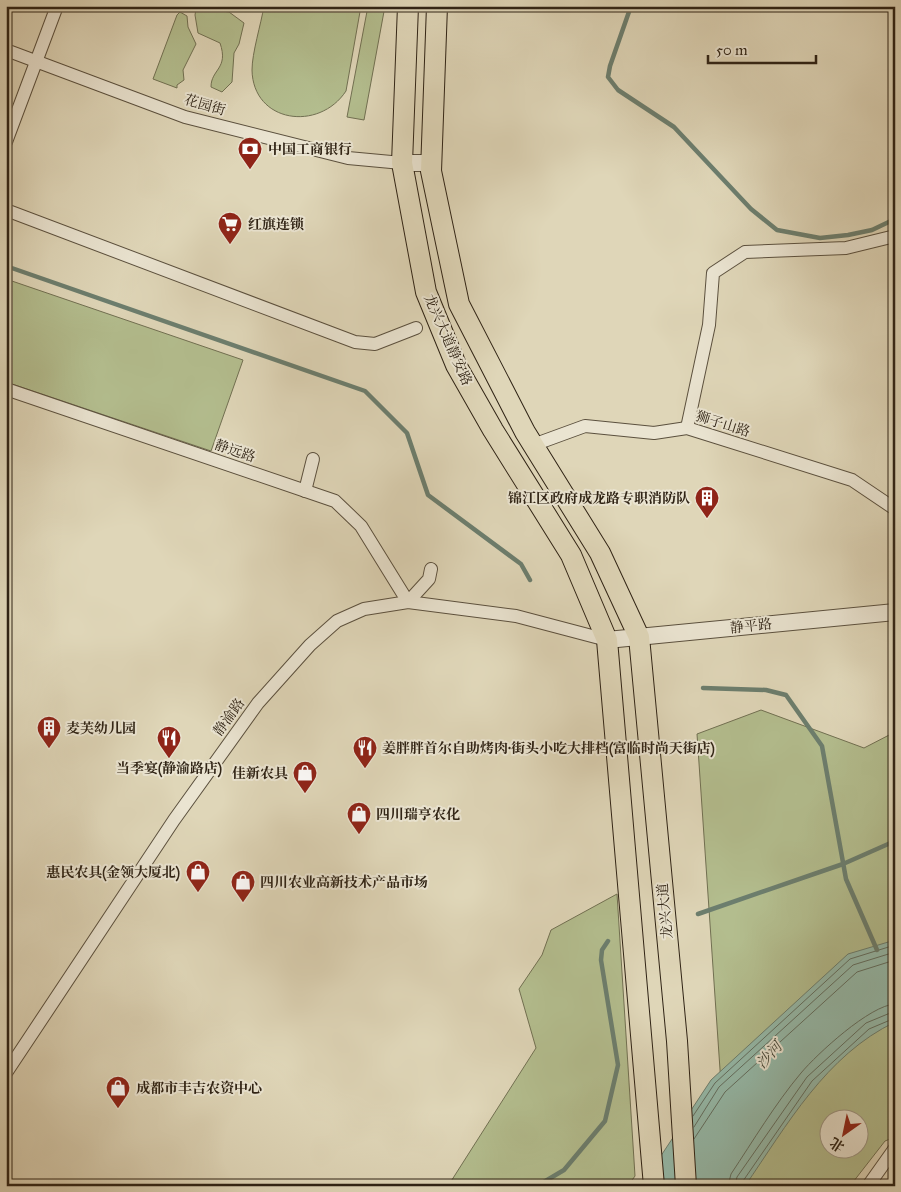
<svg xmlns="http://www.w3.org/2000/svg" width="901" height="1192" viewBox="0 0 901 1192" font-family="'IM FELL Great Primer','Noto Serif SC',serif">
<style>
.green{fill:#b3bd8e;stroke:#717052;fill-rule:evenodd}
.water{fill:#95baaa;stroke:#6c7e6e}
.lines{fill:none;stroke-linecap:round;stroke-linejoin:round}
.shore{stroke:#626e60;stroke-width:1}
.stream{stroke:#6c7e6e;stroke-width:4.5}
.minor-casing{stroke:#5b503e;stroke-width:14}
.tertiary-casing{stroke:#5b503e;stroke-width:18}
.primary-casing{stroke:#2f2315;stroke-width:22}
.minor{stroke:#eae4d1;stroke-width:12}
.tertiary{stroke:#eae4d1;stroke-width:16}
.primary{stroke:#dfd6b8;stroke-width:20}
.labels{text-anchor:middle;dominant-baseline:central;stroke-width:4;stroke-linejoin:round;paint-order:stroke}
.street-label{font-size:14px;fill:#2f2315;stroke:#eae4d1}
.poi-label{font-size:14px;font-weight:bold;fill:#2f2315;stroke:#eae4d1;text-anchor:start}
.water-label{font-size:15px;font-style:italic;fill:#48493a;stroke:#eae4d1}
</style>
<rect width="100%" height="100%" fill="#dfd6b8"/>
<filter id="stains"><feTurbulence type="fractalNoise" baseFrequency=".004" numOctaves="4"/><feColorMatrix values="0 0 0 0 .2 0 0 0 0 .09 0 0 0 0 .02 0 0 0 .5 -.17"/></filter>
<radialGradient id="worn" r=".72"><stop offset=".6" stop-color="#630" stop-opacity="0"/><stop offset="1" stop-color="#630" stop-opacity=".3"/></radialGradient>
<g class="green">
<path d="M 264,6 L 361,6 L 346,91 C 319,132 253,123 252,70 C 252,53 261,24 264,6 Z"/>
<polygon points="368,6 385,6 364,120 347,117"/>
<path d="M 200,8 L 229,12 L 244,23 L 239,44 L 234,53 L 232,82 L 222,92 L 211,87 C 211,69 229,69 220,43 L 198,33 L 195,15 L 196,9 Z"/>
<polygon points="180,12 187,16 188,27 196,44 183,70 184,80 177,85 177,88 153,79 177,15"/>
<polygon points="6,279 243,360 211,451 6,382"/>
<path d="M 761,710 L 864,748 L 895,732 L 895,1137 L 885,1141 L 850,1186 L 728,1186 L 697,734 ZM 828,1120 L 858,1120 L 858,1150 L 828,1150 Z"/>
<polygon points="617,894 635,1176 628,1186 448,1186 536,1048 519,989 542,955 551,930"/>
</g>
<path class="water" d="M 895,940 L 895,1022 C 826,1055 787,1125 745,1186 L 641,1186 L 711,1080 L 848,954 Z"/>
<g class="lines">
<g class="shore">
<polyline points="693,1116 715,1083 850,959 895,945"/>
<polyline points="694,1127 719,1087 853,965 895,952"/>
<polyline points="694,1139 725,1092 857,972 895,960"/>
<path d="M 728,1186 L 731,1174 C 753,1141 775,1104 801,1073 C 817,1054 870,1005 895,1004"/>
<polyline points="735,1186 737,1177 807,1077 866,1023 895,1011"/>
<polyline points="742,1186 743,1181 812,1081 869,1029 895,1018"/>
</g>
<g class="stream">
<polyline points="631,6 610,66 608,77 618,90 674,127 751,209 777,230 820,238 848,235 872,230 895,219"/>
<polyline points="6,266 365,391 407,433 428,495 521,564 530,580"/>
<polyline points="703,688 766,690 786,695 822,746 846,879 877,950"/>
<polyline points="698,914 843,864 895,841"/>
<polyline points="537,1186 564,1170 605,1121 618,1065 601,960 602,950 608,941"/>
</g>
<defs>
<g id="minor">
<polyline points="6,50 185,117 348,158 402,163"/>
<polyline points="6,142 57,6"/>
<polyline points="6,210 355,342 375,344 416,328"/>
<polyline points="6,389 335,501 361,526 408,602 429,579 431,569"/>
<polyline points="687,428 709,325 713,273 745,252 846,248 895,236"/>
<polyline points="533,445 585,426 654,433 687,428 852,480 895,509"/>
<polyline points="305,491 313,459"/>
<polyline points="6,1073 174,820 258,703 310,645 337,621 364,609 408,602 516,616 607,640"/>
<polyline points="868,1186 895,1148"/>
</g>
<g id="tertiary">
<polyline points="402,163 432,163"/>
<polyline points="607,640 895,612"/>
</g>
<g id="primary">
<polyline points="408,6 402,163 426,292 456,365 493,430 571,555 607,640 654,1186"/>
<polyline points="437,6 431,171 459,304 525,432 600,553 639,637 677,1041 686,1186"/>
</g>
</defs>
<use href="#minor" class="minor-casing"/>
<use href="#tertiary" class="tertiary-casing"/>
<use href="#primary" class="primary-casing"/>
<use href="#minor" class="minor"/>
<use href="#tertiary" class="tertiary"/>
<use href="#primary" class="primary"/>
</g>
<defs>
<symbol id="bank-pin" viewBox="-11 -11 22 30"><path d="M0 17L-7.5 6A9.5 9.5 0 1 1 7.5 6Z" fill="#8f2418" stroke="#eae4d1"/><path d="M-6-4H6V4H-6ZM0-2.3a2.3 2.3 0 1 0 0 4.6a2.3 2.3 0 1 0 0-4.6Z" fill="#fff"/></symbol>
<symbol id="supermarket-pin" viewBox="-11 -11 22 30"><path d="M0 17L-7.5 6A9.5 9.5 0 1 1 7.5 6Z" fill="#8f2418" stroke="#eae4d1"/><path d="M-6-5.5h2.5l.6 2H6L4.5 2H-2.5L-4.4-4H-6ZM-1.5 3.2a1.3 1.3 0 1 0 .1 0ZM3 3.2a1.3 1.3 0 1 0 .1 0Z" fill="#fff"/></symbol>
<symbol id="building-pin" viewBox="-11 -11 22 30"><path d="M0 17L-7.5 6A9.5 9.5 0 1 1 7.5 6Z" fill="#8f2418" stroke="#eae4d1"/><path d="M-4-6H4V6H1V3H-1V6H-4ZM-2.5-4.3h1.7v1.8h-1.7ZM.8-4.3h1.7v1.8H.8ZM-2.5-1h1.7V.8h-1.7ZM.8-1h1.7V.8H.8Z" fill="#fff"/></symbol>
<symbol id="restaurant-pin" viewBox="-11 -11 22 30"><path d="M0 17L-7.5 6A9.5 9.5 0 1 1 7.5 6Z" fill="#8f2418" stroke="#eae4d1"/><path d="M-5-6h1v4h1v-4h1v4h1v-4h1v5L-1.5 .5V6h-2V.5L-5-1ZM5-6V6H3V1.5H1.5Q1.5-4 5-6Z" fill="#fff"/></symbol>
<symbol id="shop-pin" viewBox="-11 -11 22 30"><path d="M0 17L-7.5 6A9.5 9.5 0 1 1 7.5 6Z" fill="#8f2418" stroke="#eae4d1"/><path d="M-5-2.5h2.3a2.7 3.5 0 0 1 5.4 0H5L5.5 6h-11ZM-1.5-2.5h3a1.5 2.3 0 0 0-3 0Z" fill="#fff"/></symbol>
</defs>
<g fill-rule="evenodd">
<use href="#bank-pin" x="236" y="135" width="28" height="38"/>
<use href="#supermarket-pin" x="216" y="210" width="28" height="38"/>
<use href="#building-pin" x="693" y="484" width="28" height="38"/>
<use href="#building-pin" x="35" y="714" width="28" height="38"/>
<use href="#restaurant-pin" x="155" y="724" width="28" height="38"/>
<use href="#restaurant-pin" x="351" y="734" width="28" height="38"/>
<use href="#shop-pin" x="291" y="759" width="28" height="38"/>
<use href="#shop-pin" x="345" y="800" width="28" height="38"/>
<use href="#shop-pin" x="184" y="858" width="28" height="38"/>
<use href="#shop-pin" x="229" y="868" width="28" height="38"/>
<use href="#shop-pin" x="104" y="1074" width="28" height="38"/>
</g>
<g class="labels">
<g class="street-label">
<text transform="translate(205 105) rotate(16)">花园街</text>
<text transform="translate(448 340) rotate(66)">龙兴大道静安路</text>
<text transform="translate(723 424) rotate(17)">狮子山路</text>
<text transform="translate(235 451) rotate(19)">静远路</text>
<text transform="translate(751 626) rotate(-6)">静平路</text>
<text transform="translate(229 717) rotate(-54)">静渝路</text>
<text transform="translate(665 911) rotate(-95)">龙兴大道</text>
</g>
<g class="poi-label">
<text x="268" y="149">中国工商银行</text>
<text x="248" y="224">红旗连锁</text>
<text x="690" y="498" text-anchor="end">锦江区政府成龙路专职消防队</text>
<text x="66" y="728">麦芙幼儿园</text>
<text x="382" y="748">姜胖胖首尔自助烤肉·街头小吃大排档(富临时尚天街店)</text>
<text x="169" y="768" text-anchor="middle">当季宴(静渝路店)</text>
<text x="288" y="773" text-anchor="end">佳新农具</text>
<text x="376" y="814">四川瑞亨农化</text>
<text x="180" y="872" text-anchor="end">惠民农具(金领大厦北)</text>
<text x="260" y="882">四川农业高新技术产品市场</text>
<text x="136" y="1088">成都市丰吉农资中心</text>
</g>
<g class="water-label">
<text transform="translate(769 1055) rotate(-48)">沙河</text>
</g>
</g>
<rect width="901" height="1192" fill="none" stroke="#dfd6b8" stroke-width="25"/>
<rect x="8" y="8" width="886" height="1177" fill="none" stroke="#2f2315" stroke-width="2.5"/>
<rect x="12" y="12" width="876" height="1167" fill="none" stroke="#2f2315"/>
<g transform="translate(844 1134) rotate(213)"><circle r="24" fill="#eae4d1" stroke="#9f9786"/>
<path d="M0-4L9 19L0 12L-9 19Z" fill="#8f2418"/>
<text y="-8" font-size="14" font-weight="bold" text-anchor="middle" fill="#2f2315">北</text>
</g>
<path d="M708 55v8h108v-8" fill="none" stroke="#2f2315" stroke-width="2.5"/>
<text x="716" y="55" font-size="15" fill="#2f2315" stroke="#eae4d1" stroke-width="4" paint-order="stroke">50 m</text>
<rect width="100%" height="100%" filter="url(#stains)"/>
<rect width="100%" height="100%" fill="url(#worn)"/>
</svg>
